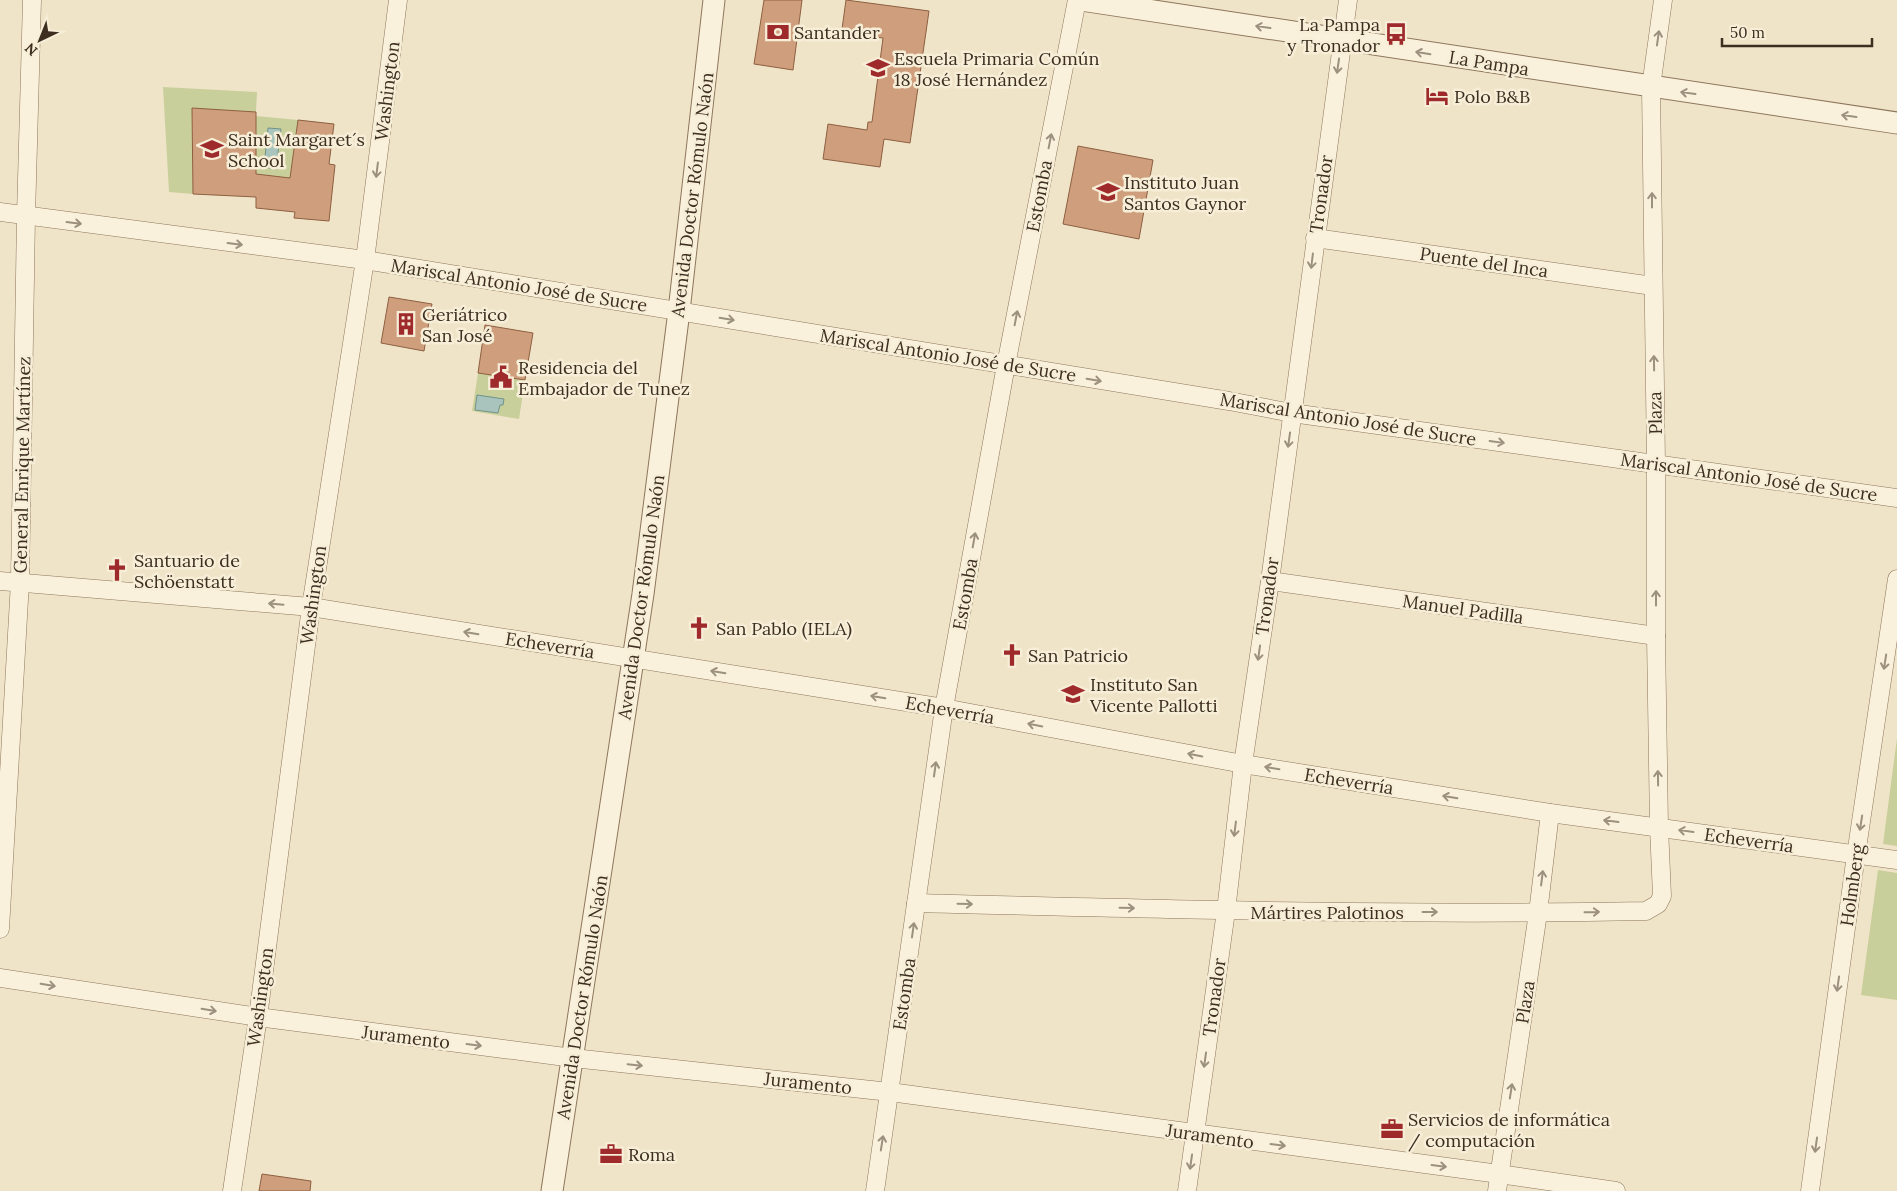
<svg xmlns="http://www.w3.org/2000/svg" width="1897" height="1191" viewBox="0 0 1897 1191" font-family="Lora,serif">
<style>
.green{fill:#c9cf9b;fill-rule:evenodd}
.water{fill:#a9c4bc;stroke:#6f938a}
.building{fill:#cf9f7d;stroke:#8d5f41}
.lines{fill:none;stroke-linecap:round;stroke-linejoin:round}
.minor-casing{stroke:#8d765c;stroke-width:19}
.tertiary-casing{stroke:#8d765c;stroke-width:23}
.minor{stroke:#faf1dc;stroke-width:18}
.tertiary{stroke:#faf1dc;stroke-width:21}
.oneway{stroke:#9c907e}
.labels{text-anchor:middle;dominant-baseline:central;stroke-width:5;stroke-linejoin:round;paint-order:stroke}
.poi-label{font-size:18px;fill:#3d2e20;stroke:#f7eed8;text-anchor:start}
.street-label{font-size:18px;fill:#3d2e20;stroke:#f7eed8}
</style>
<rect width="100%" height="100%" fill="#f0e4c8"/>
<g class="green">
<polygon points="163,87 257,92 256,112 192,109 193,194 169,192"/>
<path d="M 256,116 L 298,120 L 290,179 L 256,178 ZM 268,128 L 281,130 L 276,169 L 264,167 Z"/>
<polygon points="478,373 525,380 519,419 472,411"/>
<polygon points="1897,738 1897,846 1883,844"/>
<polygon points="1878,870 1897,873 1897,1000 1861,995"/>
</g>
<g class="water">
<polygon points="268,128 281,129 276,169 264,167"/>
<polygon points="477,395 504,399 503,405 500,405 498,413 475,410"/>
</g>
<g class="building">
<polygon points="764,0 802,0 793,70 754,64"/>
<polygon points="846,0 929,11 910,143 884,139 880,167 823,159 828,124 867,130 868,122 872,122 883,38 857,35 858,31 842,29"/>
<polygon points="192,108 256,112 256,174 290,178 298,120 334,124 329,164 335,165 329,221 294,218 295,212 256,208 256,197 193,194"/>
<polygon points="1078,146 1153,160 1139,239 1063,224"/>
<polygon points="389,297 432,304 424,351 381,343"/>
<polygon points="485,325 533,333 525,380 478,373"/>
<polygon points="262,1174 311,1181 310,1191 259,1191"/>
</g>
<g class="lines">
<defs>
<g id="minor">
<polyline points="0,212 365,260 1229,401 1292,413 1897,498"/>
<polyline points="1315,238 1653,286"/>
<polyline points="0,581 311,607 944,708 1243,764 1550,813 1897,860"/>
<polyline points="1270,581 1656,636"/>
<path d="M 916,903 C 1159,909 1402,916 1646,911 L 1658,904 L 1662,896 L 1659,827 L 1656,636 L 1656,464 L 1651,87 L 1663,0"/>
<polyline points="0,929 20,582 26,216 32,0"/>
<polyline points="0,978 258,1017 573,1058 890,1092 1499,1174 1616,1191"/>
<polyline points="232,1191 258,1017 311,607 365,260 398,0"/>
<polyline points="875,1191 944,708 1006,365 1077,0"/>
<polyline points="1187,1191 1226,911 1243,764 1270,581 1348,0"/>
<polyline points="1497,1191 1538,913 1550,813"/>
<polyline points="1810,1191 1856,855 1897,579"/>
</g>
<g id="tertiary">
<polyline points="1081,0 1897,123"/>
<polyline points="552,1191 643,594 679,311 714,0"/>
</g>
</defs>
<use href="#minor" class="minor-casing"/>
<use href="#tertiary" class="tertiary-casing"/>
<use href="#minor" class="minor"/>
<use href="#tertiary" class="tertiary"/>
</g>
<defs><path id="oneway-shaft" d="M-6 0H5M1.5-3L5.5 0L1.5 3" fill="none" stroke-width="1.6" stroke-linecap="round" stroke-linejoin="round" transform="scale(1.25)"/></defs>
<g class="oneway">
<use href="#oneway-shaft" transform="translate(1263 27) rotate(-172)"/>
<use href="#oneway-shaft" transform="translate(1658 38) rotate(-82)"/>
<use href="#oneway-shaft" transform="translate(1423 53) rotate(-171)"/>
<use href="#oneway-shaft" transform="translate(1338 66) rotate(98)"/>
<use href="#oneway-shaft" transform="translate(1688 93) rotate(-172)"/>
<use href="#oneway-shaft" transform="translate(1849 116) rotate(-172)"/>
<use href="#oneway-shaft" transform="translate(1050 141) rotate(-79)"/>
<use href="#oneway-shaft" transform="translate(377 170) rotate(97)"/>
<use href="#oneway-shaft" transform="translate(1652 200) rotate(-90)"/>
<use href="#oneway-shaft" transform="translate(74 223) rotate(7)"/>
<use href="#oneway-shaft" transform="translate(235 244) rotate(7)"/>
<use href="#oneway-shaft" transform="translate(1312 261) rotate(97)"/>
<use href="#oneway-shaft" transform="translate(1016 318) rotate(-79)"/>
<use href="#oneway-shaft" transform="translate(727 319) rotate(9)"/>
<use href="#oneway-shaft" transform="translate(1654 363) rotate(-91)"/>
<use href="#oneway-shaft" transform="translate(1094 380) rotate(9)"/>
<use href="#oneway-shaft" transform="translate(1289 440) rotate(98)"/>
<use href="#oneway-shaft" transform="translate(1497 442) rotate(8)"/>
<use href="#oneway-shaft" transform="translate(974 540) rotate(-80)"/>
<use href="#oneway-shaft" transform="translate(1656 598) rotate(-90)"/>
<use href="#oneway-shaft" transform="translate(276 604) rotate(-175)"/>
<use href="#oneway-shaft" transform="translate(471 633) rotate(-171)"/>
<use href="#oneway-shaft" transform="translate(1259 653) rotate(98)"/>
<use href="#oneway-shaft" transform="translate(1885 662) rotate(99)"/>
<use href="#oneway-shaft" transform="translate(718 672) rotate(-171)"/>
<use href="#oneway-shaft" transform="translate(878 697) rotate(-171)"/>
<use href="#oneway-shaft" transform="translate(1035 725) rotate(-169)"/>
<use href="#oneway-shaft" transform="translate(1195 755) rotate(-169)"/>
<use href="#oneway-shaft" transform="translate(1272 768) rotate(-171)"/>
<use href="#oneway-shaft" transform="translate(935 769) rotate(-82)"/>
<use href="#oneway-shaft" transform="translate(1658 778) rotate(-91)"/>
<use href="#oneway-shaft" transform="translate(1450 797) rotate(-171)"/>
<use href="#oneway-shaft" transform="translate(1611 821) rotate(-173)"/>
<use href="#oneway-shaft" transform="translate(1861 823) rotate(99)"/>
<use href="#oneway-shaft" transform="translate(1235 829) rotate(97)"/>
<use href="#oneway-shaft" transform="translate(1686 831) rotate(-172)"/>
<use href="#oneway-shaft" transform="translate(1542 878) rotate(-83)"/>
<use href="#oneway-shaft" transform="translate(965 904) rotate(1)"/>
<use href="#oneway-shaft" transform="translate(1127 908) rotate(1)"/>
<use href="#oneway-shaft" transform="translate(1430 912)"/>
<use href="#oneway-shaft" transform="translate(1592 912) rotate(-1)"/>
<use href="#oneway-shaft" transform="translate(913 930) rotate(-82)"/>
<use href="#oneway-shaft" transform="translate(1838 984) rotate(98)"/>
<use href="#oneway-shaft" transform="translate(48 985) rotate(9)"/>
<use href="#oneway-shaft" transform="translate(209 1010) rotate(9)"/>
<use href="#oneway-shaft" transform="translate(474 1045) rotate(7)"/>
<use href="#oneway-shaft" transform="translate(1205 1060) rotate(98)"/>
<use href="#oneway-shaft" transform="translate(635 1065) rotate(6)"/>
<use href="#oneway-shaft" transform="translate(1511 1091) rotate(-81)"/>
<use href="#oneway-shaft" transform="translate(882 1143) rotate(-81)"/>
<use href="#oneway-shaft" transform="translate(1278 1145) rotate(7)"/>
<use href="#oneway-shaft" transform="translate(1816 1145) rotate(98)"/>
<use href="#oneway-shaft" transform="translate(1191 1162) rotate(98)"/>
<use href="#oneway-shaft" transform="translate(1439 1166) rotate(7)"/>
</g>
<defs>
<symbol id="bank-bare" viewBox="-9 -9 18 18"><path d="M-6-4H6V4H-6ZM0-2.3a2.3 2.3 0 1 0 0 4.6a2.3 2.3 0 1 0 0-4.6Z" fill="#9e2a2b" stroke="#f7eed8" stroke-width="2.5" paint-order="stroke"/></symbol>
<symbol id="bus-bare" viewBox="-9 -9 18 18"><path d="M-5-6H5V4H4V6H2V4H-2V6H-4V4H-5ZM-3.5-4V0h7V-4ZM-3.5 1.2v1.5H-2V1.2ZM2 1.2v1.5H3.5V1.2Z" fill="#9e2a2b" stroke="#f7eed8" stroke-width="2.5" paint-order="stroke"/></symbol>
<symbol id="school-bare" viewBox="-9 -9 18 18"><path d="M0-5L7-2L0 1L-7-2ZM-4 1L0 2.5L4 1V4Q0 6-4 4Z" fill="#9e2a2b" stroke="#f7eed8" stroke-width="2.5" paint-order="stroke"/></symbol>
<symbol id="hotel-bare" viewBox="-9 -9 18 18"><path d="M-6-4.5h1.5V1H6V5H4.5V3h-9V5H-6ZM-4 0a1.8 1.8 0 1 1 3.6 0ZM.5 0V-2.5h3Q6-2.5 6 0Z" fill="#9e2a2b" stroke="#f7eed8" stroke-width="2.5" paint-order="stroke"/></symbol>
<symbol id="building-bare" viewBox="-9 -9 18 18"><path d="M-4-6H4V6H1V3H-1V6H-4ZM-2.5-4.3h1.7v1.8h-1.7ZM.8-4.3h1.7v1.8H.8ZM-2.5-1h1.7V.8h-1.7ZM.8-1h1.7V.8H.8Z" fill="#9e2a2b" stroke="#f7eed8" stroke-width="2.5" paint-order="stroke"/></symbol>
<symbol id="civic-bare" viewBox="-9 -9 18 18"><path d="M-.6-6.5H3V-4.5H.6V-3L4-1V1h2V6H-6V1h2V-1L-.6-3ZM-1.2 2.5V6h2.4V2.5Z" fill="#9e2a2b" stroke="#f7eed8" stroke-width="2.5" paint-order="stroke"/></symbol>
<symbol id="church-bare" viewBox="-9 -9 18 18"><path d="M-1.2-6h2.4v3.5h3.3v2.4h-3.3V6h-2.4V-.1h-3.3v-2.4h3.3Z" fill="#9e2a2b" stroke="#f7eed8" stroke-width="2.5" paint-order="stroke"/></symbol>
<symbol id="office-bare" viewBox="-9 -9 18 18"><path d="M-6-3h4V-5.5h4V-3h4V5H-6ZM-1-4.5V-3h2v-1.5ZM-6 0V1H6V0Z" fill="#9e2a2b" stroke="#f7eed8" stroke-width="2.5" paint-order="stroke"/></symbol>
</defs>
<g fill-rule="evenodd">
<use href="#bank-bare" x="762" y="16" width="32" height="32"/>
<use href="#bus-bare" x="1380" y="18" width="32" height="32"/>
<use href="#school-bare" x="862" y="52" width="32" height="32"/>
<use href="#hotel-bare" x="1421" y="80" width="32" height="32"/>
<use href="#school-bare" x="196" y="133" width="32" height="32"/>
<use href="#school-bare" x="1092" y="176" width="32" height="32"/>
<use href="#building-bare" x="390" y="308" width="32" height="32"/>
<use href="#civic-bare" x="485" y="361" width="32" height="32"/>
<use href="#church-bare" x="101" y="554" width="32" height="32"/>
<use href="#church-bare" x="683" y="612" width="32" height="32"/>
<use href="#church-bare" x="996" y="639" width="32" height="32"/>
<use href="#school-bare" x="1057" y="678" width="32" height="32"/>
<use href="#office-bare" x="1376" y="1113" width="32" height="32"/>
<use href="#office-bare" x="595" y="1138" width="32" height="32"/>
</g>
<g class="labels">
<g class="poi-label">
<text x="1380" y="24" text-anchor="end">La Pampa<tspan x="1380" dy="21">y Tronador</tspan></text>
<text x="794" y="32">Santander</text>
<text x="894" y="58">Escuela Primaria Común<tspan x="894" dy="21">18 José Hernández</tspan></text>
<text x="1454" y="96">Polo B&amp;B</text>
<text x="228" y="139">Saint Margaret´s<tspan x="228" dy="21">School</tspan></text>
<text x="1124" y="182">Instituto Juan<tspan x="1124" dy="21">Santos Gaynor</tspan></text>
<text x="422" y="314">Geriátrico<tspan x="422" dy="21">San José</tspan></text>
<text x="518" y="367">Residencia del<tspan x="518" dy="21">Embajador de Tunez</tspan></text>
<text x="134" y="560">Santuario de<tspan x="134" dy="21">Schöenstatt</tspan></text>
<text x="716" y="628">San Pablo (IELA)</text>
<text x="1028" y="655">San Patricio</text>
<text x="1090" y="684">Instituto San<tspan x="1090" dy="21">Vicente Pallotti</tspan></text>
<text x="1408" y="1119">Servicios de informática<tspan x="1408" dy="21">/ computación</tspan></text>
<text x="628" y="1154">Roma</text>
</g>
<g class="street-label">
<text transform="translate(1489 63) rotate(9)">La Pampa</text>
<text transform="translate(387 91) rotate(-83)">Washington</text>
<text transform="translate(1321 194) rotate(-82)">Tronador</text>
<text transform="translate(692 195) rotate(-83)">Avenida Doctor Rómulo Naón</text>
<text transform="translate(1039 196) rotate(-79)">Estomba</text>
<text transform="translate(1484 262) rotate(8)">Puente del Inca</text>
<text transform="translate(519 285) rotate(9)">Mariscal Antonio José de Sucre</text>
<text transform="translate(948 355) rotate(9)">Mariscal Antonio José de Sucre</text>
<text transform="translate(1655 413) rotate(-91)">Plaza</text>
<text transform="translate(1348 419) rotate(9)">Mariscal Antonio José de Sucre</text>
<text transform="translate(22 465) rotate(-89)">General Enrique Martínez</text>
<text transform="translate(1749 477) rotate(8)">Mariscal Antonio José de Sucre</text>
<text transform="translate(965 594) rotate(-80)">Estomba</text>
<text transform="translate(313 595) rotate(-82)">Washington</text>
<text transform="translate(1267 596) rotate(-82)">Tronador</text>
<text transform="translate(641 597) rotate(-82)">Avenida Doctor Rómulo Naón</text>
<text transform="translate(1463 609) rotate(8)">Manuel Padilla</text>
<text transform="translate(550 645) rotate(9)">Echeverría</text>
<text transform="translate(950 710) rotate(10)">Echeverría</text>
<text transform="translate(1349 781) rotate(9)">Echeverría</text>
<text transform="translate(1749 840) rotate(8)">Echeverría</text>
<text transform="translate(1852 885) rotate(-82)">Holmberg</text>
<text x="1327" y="912">Mártires Palotinos</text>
<text transform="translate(904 994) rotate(-82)">Estomba</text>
<text transform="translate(260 997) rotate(-82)">Washington</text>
<text transform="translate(582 997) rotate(-81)">Avenida Doctor Rómulo Naón</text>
<text transform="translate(1214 997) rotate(-82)">Tronador</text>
<text transform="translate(1525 1002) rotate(-81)">Plaza</text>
<text transform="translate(406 1037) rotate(7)">Juramento</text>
<text transform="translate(808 1083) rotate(6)">Juramento</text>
<text transform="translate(1210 1136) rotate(8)">Juramento</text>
</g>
</g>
<g transform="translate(40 40) rotate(223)" stroke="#f7eed8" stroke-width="4" paint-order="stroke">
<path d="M0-4L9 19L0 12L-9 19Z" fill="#3d2e20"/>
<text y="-8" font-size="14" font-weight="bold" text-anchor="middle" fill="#3d2e20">N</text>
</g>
<path d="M1722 38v8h150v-8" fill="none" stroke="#3d2e20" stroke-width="2.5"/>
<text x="1730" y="38" font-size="15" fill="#3d2e20" stroke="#f7eed8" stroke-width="4" paint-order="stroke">50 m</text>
</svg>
